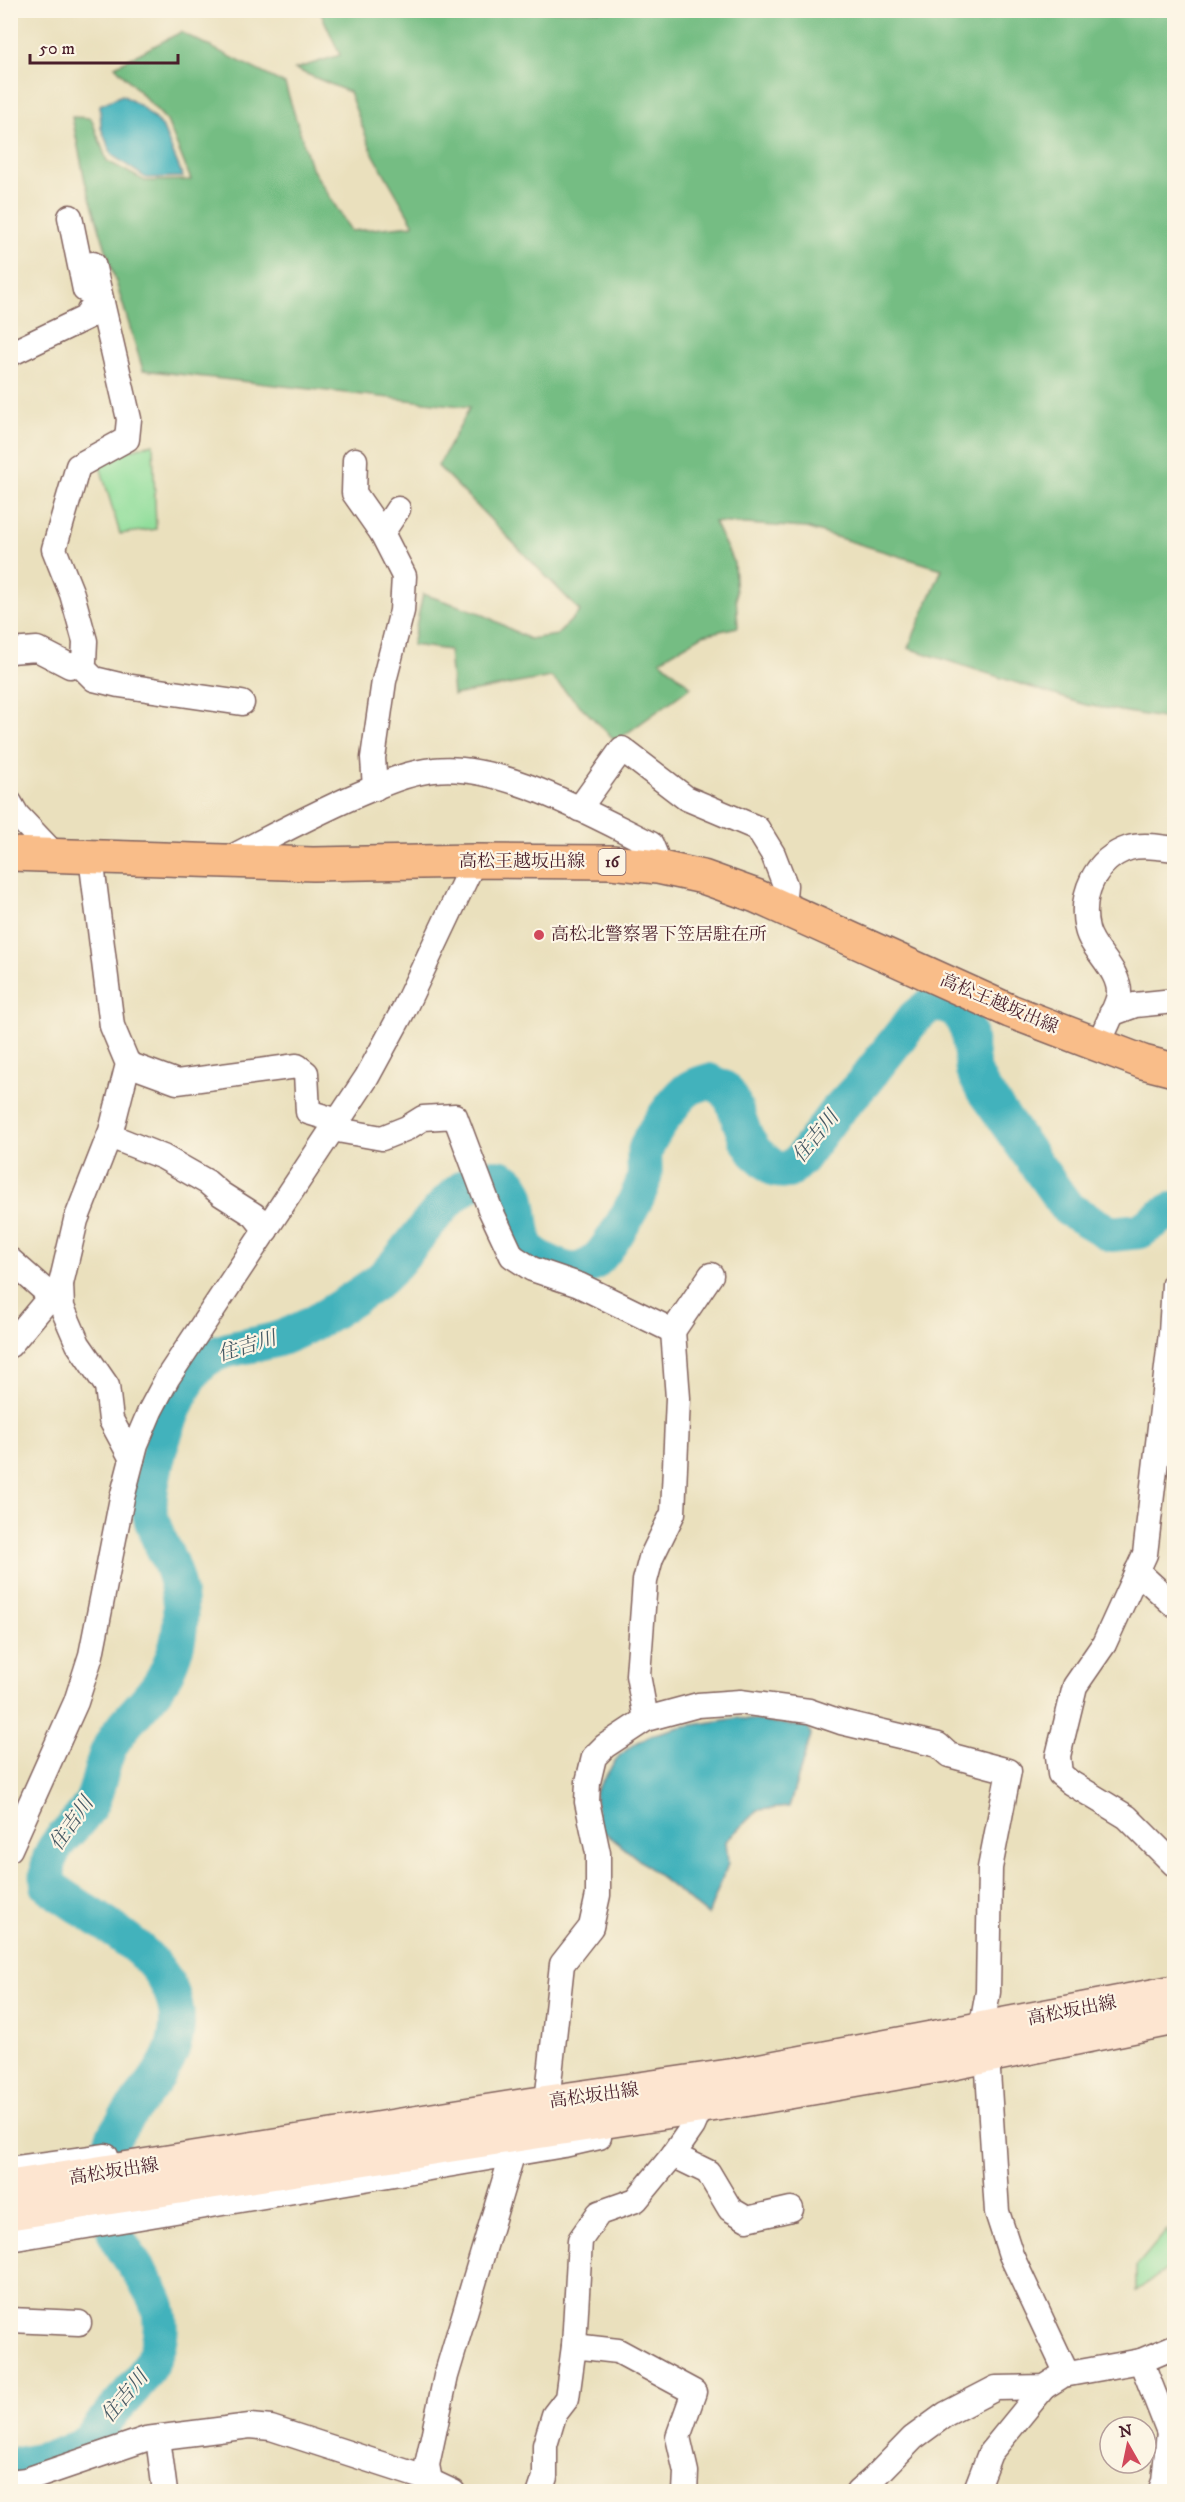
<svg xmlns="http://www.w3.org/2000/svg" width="1185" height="2502" viewBox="0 0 1185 2502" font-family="'IM FELL DW Pica','Noto Serif JP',serif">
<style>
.green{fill:#91de9b;stroke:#6e7e63;stroke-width:1.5}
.forest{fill:#74bd83;stroke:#5f6e57;stroke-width:1.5}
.water{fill:#43b2bc;stroke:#466874;stroke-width:1.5}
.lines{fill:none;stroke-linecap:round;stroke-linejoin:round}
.river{stroke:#43b2bc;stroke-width:36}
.street-casing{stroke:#82635e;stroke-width:27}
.secondary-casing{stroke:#82635e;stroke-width:36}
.primary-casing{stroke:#82635e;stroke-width:36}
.street{stroke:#fff;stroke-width:24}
.secondary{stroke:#fde5d0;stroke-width:33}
.primary{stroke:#f9bd89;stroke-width:33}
.poi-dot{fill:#d1495b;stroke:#fcf5e5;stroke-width:2}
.labels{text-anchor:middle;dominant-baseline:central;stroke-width:4.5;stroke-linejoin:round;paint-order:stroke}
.shield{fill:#fcf5e5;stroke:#7f5f63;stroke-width:1.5}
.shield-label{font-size:16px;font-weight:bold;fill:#4a1f2b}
.street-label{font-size:18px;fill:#4a1f2b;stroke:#fcf5e5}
.poi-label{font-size:18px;fill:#4a1f2b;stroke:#fcf5e5;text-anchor:start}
.water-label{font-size:20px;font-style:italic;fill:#475a65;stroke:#fcf5e5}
</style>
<rect width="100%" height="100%" fill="#fcf5e5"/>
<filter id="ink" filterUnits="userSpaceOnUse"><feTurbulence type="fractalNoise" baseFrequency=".0167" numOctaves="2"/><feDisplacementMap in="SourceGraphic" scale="12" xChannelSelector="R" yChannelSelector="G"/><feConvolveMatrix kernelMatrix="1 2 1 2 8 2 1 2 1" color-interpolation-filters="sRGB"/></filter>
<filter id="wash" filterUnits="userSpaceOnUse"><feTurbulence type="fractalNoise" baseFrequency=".008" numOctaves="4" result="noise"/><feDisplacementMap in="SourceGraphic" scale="24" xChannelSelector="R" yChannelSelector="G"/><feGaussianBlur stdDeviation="1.35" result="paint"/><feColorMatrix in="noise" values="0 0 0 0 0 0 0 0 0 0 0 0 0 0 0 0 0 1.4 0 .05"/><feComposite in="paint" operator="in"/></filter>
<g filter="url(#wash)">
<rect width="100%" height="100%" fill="#eae0bd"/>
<g class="green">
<polygon points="153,444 156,529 120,534 99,463 122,452"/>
<polygon points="1167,2230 1172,2249 1174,2247 1174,2264 1136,2291 1136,2267"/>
</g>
<polygon class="forest" points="320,11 1174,11 1174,720 1086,705 908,648 942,569 806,528 714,522 734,563 738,627 703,635 660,660 691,687 616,741 551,677 453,695 449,650 412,645 423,594 480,613 529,639 557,635 580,611 438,466 470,407 143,370 85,181 72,117 91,118 107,161 145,181 191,180 167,121 115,66 181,32 285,84 311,167 351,231 414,225 372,152 349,92 295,69 340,55"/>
<g class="water">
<polygon points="122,95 141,106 162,126 183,177 146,178 112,155 101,128 100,105"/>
<polygon points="737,1718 808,1727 811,1735 789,1807 758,1810 726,1841 728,1864 708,1915 598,1827 595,1792 619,1756 633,1745 651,1735 680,1727"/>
</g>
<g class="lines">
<path class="river" d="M 10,2467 C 35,2461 67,2458 87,2441 C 97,2433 106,2420 114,2410 C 141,2381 170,2350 158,2307 C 152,2285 125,2255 115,2233 C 111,2224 108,2163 109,2151 C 110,2141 119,2128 125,2119 C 152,2084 186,2052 175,2004 C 162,1948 90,1918 48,1885 C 44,1841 68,1839 89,1807 C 99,1791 100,1768 108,1751 C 119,1725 145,1706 160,1683 C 166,1674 171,1662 174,1653 C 183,1630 182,1598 174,1574 C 168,1553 154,1535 150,1513 C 145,1481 178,1379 205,1360 C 227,1345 256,1347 281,1338 C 313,1326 345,1304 373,1285 C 406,1263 444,1188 481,1179 C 532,1166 513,1228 529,1249 C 536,1258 547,1261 557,1266 C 571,1272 580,1272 593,1263 C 608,1252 640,1197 644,1178 C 646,1170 643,1160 645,1152 C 648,1137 677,1096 690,1088 C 695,1085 703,1083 709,1081 L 725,1089 L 732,1100 L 746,1138 L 755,1152 L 776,1170 L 788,1171 L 801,1159 L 835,1113 L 863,1083 L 915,1017 L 929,1006 L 943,1004 L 958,1011 L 968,1031 L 973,1070 L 982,1088 L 1068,1209 L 1111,1234 L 1140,1231 L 1171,1210 L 1174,1210"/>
</g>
</g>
<g filter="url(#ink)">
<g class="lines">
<defs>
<g id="street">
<polyline points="70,217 85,290"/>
<polyline points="10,354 87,317 89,311 102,304"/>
<polyline points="355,460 354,493 382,533"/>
<polyline points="10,651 37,649 70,666 84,662 85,641 72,594 54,549 78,466 127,439 129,419 93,264"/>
<polyline points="79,664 94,679 119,685 242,703"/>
<polyline points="375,788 373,758 384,681 402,611 404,576 382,533 398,509"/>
<polyline points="10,803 17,815 56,856"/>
<polyline points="579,809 622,749 686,798 757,828 773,854 785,885 783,908"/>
<polyline points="91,857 112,1026 128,1064 111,1131 76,1220 61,1284 62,1307 78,1344 107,1386 111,1420 132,1459"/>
<path d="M 226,860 C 273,836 320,810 369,790 C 389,781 411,772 434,770 C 500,762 592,815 651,844 L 661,868"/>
<polyline points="1111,1014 1135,1005 1174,1001"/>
<path d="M 1098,1045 C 1103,1033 1118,1004 1119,994 C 1120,969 1092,951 1087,929 C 1079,895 1095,859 1129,848 C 1142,844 1161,847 1174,849"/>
<polyline points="128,1064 177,1082 297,1066 306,1073 308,1112 338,1121"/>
<polyline points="332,1129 382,1138 407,1128 423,1118 455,1116 490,1209 512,1256 532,1269 579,1285 673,1331 711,1275"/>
<polyline points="110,1136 163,1157 207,1182 221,1194 254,1215 266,1230"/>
<polyline points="10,1260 51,1296"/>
<polyline points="1174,1284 1171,1333 1145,1554 1104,1644 1075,1686 1058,1756 1060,1774 1071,1783 1127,1817 1174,1864"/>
<polyline points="10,1345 61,1284"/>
<polyline points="1137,1571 1174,1605"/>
<polyline points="646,1719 698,1705 740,1702 809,1711 841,1722 938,1745 949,1755 1009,1771 990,1868 988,1992 984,2014 988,2028"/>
<polyline points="10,1849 76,1702 91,1655 122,1498 136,1444 150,1411 168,1377 367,1077 404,1009 474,861"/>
<polyline points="987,2056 997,2212 1011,2255 1067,2374"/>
<polyline points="547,2102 562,1964 591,1927 598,1895 598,1853 587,1802 588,1782 594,1757 605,1746 646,1719 638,1675 645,1581 651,1558 673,1513 678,1398 673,1331"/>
<polyline points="673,2155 708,2172 730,2209 747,2219 791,2209"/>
<polyline points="10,2169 106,2156"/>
<polyline points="10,2239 564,2145 599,2137"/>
<polyline points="10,2320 79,2323"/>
<polyline points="574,2346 580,2240 599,2213 636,2200 673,2155 693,2126 706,2096"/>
<polyline points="1141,2361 1169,2432 1174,2435"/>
<polyline points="158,2438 165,2492"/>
<polyline points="10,2482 26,2480 146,2439 250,2426 271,2428 419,2476 453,2492"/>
<polyline points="427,2492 430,2481 427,2465 446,2376 513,2152"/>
<polyline points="540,2492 545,2477 545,2445 554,2415 567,2398 574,2346 618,2351 694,2392 678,2437 686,2472 685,2492"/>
<polyline points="858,2492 874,2478 913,2438 946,2414 996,2388 1044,2387 1063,2375 1141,2361 1174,2347"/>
<polyline points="975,2492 990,2453 1044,2387"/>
<polyline points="1160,2492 1164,2481 1169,2432"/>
</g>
<g id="secondary">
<polyline points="10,2187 528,2105 736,2075 1174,1992"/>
<polyline points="10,2213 743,2100 943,2065 1174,2018"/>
</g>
<polyline id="primary" points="10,854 313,864 474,861 611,862 657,867 703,877 756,896 1010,1011 1143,1062 1174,1070"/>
</defs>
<use href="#street" class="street-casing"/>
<use href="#secondary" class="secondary-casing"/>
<use href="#primary" class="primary-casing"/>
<use href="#street" class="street"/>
<use href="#secondary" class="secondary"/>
<use href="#primary" class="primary"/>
</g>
</g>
<circle class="poi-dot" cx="539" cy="935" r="6"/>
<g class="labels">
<rect class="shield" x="598.5" y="849" width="27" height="26" rx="4.5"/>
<g class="shield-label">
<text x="612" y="862">16</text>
</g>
<g class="street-label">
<text x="522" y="862">高松王越坂出線</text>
<text transform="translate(999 1004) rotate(23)">高松王越坂出線</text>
<text transform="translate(1072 2011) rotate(-11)">高松坂出線</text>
<text transform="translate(594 2096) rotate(-8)">高松坂出線</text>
<text transform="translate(114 2172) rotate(-9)">高松坂出線</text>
</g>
<g class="poi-label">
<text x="551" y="935">高松北警察署下笠居駐在所</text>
</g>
<g class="water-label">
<text transform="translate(816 1137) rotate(-51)">住吉川</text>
<text transform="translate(247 1347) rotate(-17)">住吉川</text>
<text transform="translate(72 1824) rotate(-55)">住吉川</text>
<text transform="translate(125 2397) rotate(-50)">住吉川</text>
</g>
</g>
<rect width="1185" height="2502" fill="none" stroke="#fcf5e5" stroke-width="36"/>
<g transform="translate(1128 2445) rotate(351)"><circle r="28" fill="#fcf5e5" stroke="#b59f9b" stroke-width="1.5"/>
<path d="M0-4.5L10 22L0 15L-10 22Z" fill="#d1495b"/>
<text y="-9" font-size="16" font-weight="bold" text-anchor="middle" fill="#4a1f2b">N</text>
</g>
<path d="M30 54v9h148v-9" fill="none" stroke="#4a1f2b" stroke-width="3"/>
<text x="39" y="54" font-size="18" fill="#4a1f2b" stroke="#fcf5e5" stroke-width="4.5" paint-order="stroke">50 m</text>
</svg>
